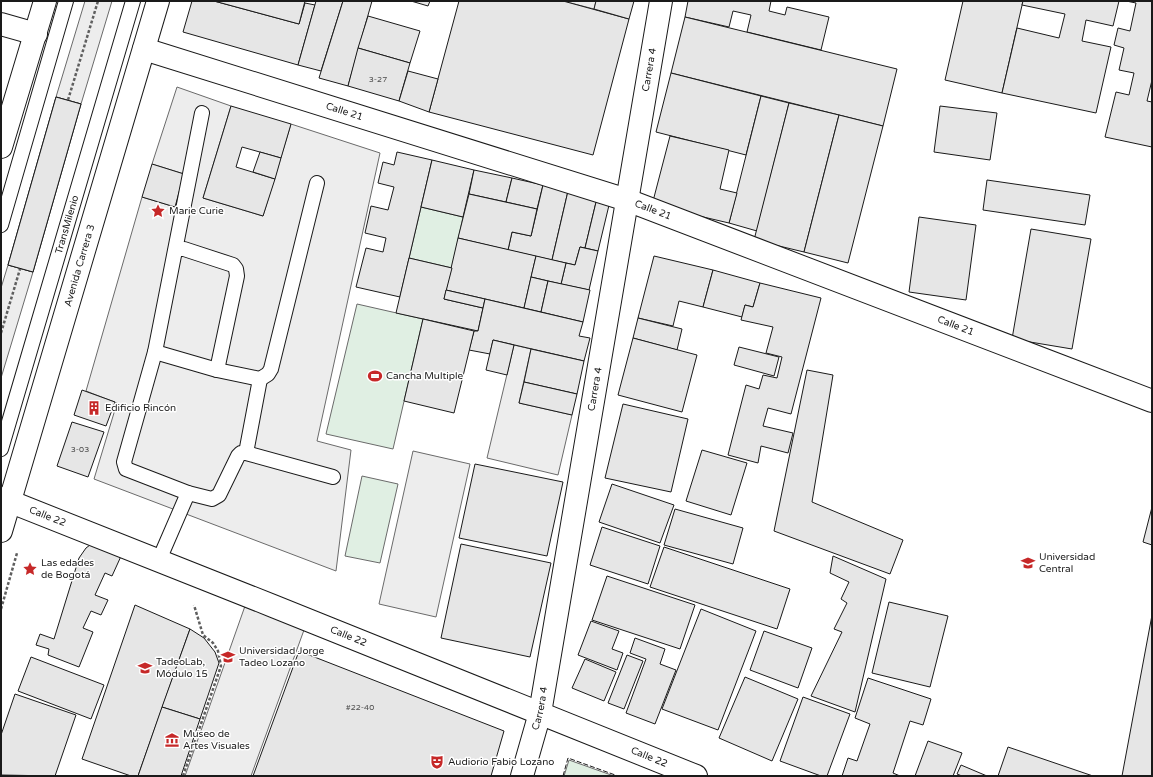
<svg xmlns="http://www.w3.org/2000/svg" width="1153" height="777" viewBox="0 0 1153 777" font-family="'Varela Round',sans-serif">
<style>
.green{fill:#e0efe3;stroke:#6a6a6a}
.parking{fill:#ededed;stroke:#6a6a6a}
.building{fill:#e6e6e6;stroke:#1a1a1a}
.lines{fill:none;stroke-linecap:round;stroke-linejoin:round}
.lane-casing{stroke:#1a1a1a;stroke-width:16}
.street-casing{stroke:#1a1a1a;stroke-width:24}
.secondary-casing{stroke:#1a1a1a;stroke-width:24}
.primary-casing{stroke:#1a1a1a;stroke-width:24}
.path{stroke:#5f5f5f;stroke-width:2.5;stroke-dasharray:3 2;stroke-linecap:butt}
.lane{stroke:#fff;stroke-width:14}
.street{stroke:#fff;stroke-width:22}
.secondary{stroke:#fff;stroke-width:22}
.primary{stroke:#fff;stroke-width:22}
.fence{stroke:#1a1a1a;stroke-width:1;stroke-dasharray:5 2;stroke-linecap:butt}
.labels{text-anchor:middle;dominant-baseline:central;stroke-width:3;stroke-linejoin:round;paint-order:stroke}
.number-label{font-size:8px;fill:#4d4d4d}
.street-label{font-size:10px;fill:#1a1a1a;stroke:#fff}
.poi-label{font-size:10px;fill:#1a1a1a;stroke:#fff;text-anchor:start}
</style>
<rect width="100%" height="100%" fill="#fff"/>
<g class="green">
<polygon points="421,207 463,217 452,268 409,258"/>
<polygon points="357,304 423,319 393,449 326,434"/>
<polygon points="362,476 398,484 380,563 345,556"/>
<polygon points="569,760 614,776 564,776"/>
</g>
<g class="parking">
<polygon points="85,1 112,1 81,104 56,97"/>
<polygon points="563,1 596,1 594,9"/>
<polygon points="177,87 231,106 203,198 263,216 291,124 380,153 317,441 351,450 336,571 94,479 117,403 86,391 142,197 175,207 184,174 152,164"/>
<polygon points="8,265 33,272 1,378 1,288"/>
<polygon points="514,345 531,349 519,403 572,415 558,475 487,458"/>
<polygon points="413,451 470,464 436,617 379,604"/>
<polygon points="245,606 304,630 251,776 185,776"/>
</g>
<g class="building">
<polygon points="192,1 214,1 299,24 305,3 315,5 298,65 183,32"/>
<polygon points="214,1 305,1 299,24"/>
<polygon points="316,1 343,1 321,71 298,65"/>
<polygon points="343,1 372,1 348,86 319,78"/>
<polygon points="411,1 430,1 428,6"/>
<polygon points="459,1 563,1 629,19 593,155 429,112"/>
<polygon points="596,1 634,1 629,19 594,9"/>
<polygon points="688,1 771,1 769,11 785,15 787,7 829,17 821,50 747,32 751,15 733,11 729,27 685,17"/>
<polygon points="963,1 1023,1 1002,93 945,80"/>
<polygon points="1023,1 1119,1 1113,26 1086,20 1082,41 1111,47 1096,113 1002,93 1017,28 1059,38 1065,14 1022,5"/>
<polygon points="1126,1 1152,1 1152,80 1147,101 1152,102 1152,147 1105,137 1116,92 1129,95 1134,73 1119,70 1124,48 1114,45 1118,28 1130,31 1136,3"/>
<polygon points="368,16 420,31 410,63 358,48"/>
<polygon points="685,17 897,69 883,126 671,73"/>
<polygon points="358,48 410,63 399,101 348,86"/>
<polygon points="408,71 438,79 429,112 399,101"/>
<polygon points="671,73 761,96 746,155 656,132"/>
<polygon points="761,96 789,103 757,231 729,223"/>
<polygon points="56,97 81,104 33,272 8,265"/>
<polygon points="56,97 81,104 33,272 8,265"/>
<polygon points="789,103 839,115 804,252 754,240"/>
<polygon points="231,106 291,124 281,158 242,147 236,167 275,179 263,216 203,198"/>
<polygon points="940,106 997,113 990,160 934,152"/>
<polygon points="839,115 883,126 848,263 804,252"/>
<polygon points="670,136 729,150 720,189 737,193 729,223 652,205"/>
<polygon points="260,152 281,158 275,179 253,172"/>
<polygon points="397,152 432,160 400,297 356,287 366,248 383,252 386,238 365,233 371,206 388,210 394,187 378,183 383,162 394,165"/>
<polygon points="432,160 474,170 463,217 421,207"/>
<polygon points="152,164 184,174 175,207 142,197"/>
<polygon points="474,170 512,178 506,202 469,194"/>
<polygon points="512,178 543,185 537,209 506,202"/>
<polygon points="987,180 1090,195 1085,225 983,210"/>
<polygon points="543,185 568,191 552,260 508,250 512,232 531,236"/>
<polygon points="568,191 597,198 585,248 580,247 575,265 552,260"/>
<polygon points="469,194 537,209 531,236 512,232 508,250 458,238"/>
<polygon points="597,198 610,201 598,251 585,248"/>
<polygon points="919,217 976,225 966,300 909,292"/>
<polygon points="1031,229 1091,239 1072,349 1012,339"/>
<polygon points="458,238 536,256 524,308 446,290"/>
<polygon points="580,247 598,251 589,290 561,284 566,263 575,265"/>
<polygon points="536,256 566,263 561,284 531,277"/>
<polygon points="654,256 713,270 703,307 679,301 673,326 638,318"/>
<polygon points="409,258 452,268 444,299 483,308 478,331 396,313"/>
<polygon points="713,270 760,283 753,307 745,305 742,317 703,307"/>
<polygon points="531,277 548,281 541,312 524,308"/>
<polygon points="548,281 590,290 583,322 541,312"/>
<polygon points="760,283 821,298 791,414 768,408 763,426 793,433 788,453 761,446 758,463 728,455 746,385 759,389 763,375 777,378 782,357 766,353 773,327 741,320 745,305 753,307"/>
<polygon points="446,290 485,299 483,308 444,299"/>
<polygon points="485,299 583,322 579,336 590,338 584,361 493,340 490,354 469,350 474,331 478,331"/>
<polygon points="638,318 682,329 677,350 633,338"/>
<polygon points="423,319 474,331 454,413 404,401"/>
<polygon points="633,338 697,355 682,412 618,395"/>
<polygon points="493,340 514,345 507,375 486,370"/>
<polygon points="739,347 779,357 774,376 734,365"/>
<polygon points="531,349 584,361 577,394 524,382"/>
<polygon points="807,370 833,375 812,502 903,540 890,574 774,531"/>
<polygon points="524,382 577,394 572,415 519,403"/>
<polygon points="82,390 115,402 106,426 74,415"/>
<polygon points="623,404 688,419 671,492 605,478"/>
<polygon points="72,422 104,432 88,477 57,466"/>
<polygon points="702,450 747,463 731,515 686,501"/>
<polygon points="475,464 563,482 547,556 459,538"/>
<polygon points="612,484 674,505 660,543 599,522"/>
<polygon points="1152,507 1152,545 1143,542"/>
<polygon points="675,509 743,528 733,564 664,545"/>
<polygon points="602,527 660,546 648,584 590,565"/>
<polygon points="461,544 551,563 530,657 441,638"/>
<polygon points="90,545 122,554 112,576 105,573 95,595 108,600 101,615 91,611 83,628 93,632 79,667 48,655 49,649 36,645 40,634 54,639 79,558 86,548"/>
<polygon points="664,547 790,589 777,629 650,587"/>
<polygon points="833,556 886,579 855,712 811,696 842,632 834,629 847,603 841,599 849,582 830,573"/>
<polygon points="607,576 695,605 680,649 592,620"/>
<polygon points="889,602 948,616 930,687 872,673"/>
<polygon points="135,605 190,629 138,776 131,776 82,759"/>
<polygon points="701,609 756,631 718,730 662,709"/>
<polygon points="1152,615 1152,776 1122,776"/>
<polygon points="591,621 619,631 612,649 623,653 617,670 578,655"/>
<polygon points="190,629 204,638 215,652 219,663 200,719 162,707"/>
<polygon points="764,631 812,648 798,688 750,670"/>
<polygon points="635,638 665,649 660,664 676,670 655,724 626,713 646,659 630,653"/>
<polygon points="299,651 504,731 491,776 253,776"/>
<polygon points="627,655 643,661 624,709 608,703"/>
<polygon points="31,657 104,685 91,719 18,691"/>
<polygon points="585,659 616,672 604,701 572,688"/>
<polygon points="745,677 798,699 772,761 719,738"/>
<polygon points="868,678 931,699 923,725 910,721 893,773 900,776 842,776 848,758 857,761 870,724 855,718"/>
<polygon points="15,694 76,715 55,776 1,775 1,735"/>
<polygon points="803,697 850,714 827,776 821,776 780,761"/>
<polygon points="162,707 200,719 181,776 138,776"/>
<polygon points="928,741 962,753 953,776 915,776"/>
<polygon points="1008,747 1093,776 998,776"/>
<polygon points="961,765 987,776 962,776 957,774"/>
</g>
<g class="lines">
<defs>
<g id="lane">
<polyline points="317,183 271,369 268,374 260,379 217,370 155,352 124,462 126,469 188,493 212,499 219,495 238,456 241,453 246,453 333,477"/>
<polyline points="1,225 66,1"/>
<polyline points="175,252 178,249 184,249 233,265 236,269 237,276 217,370"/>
<polyline points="155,352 202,113"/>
<path id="s1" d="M 1,449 L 133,1"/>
<polyline points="246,453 260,379"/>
<polyline points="159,560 188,493"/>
</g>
<g id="street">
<polyline points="1,24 36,34"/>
<path id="s2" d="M 144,49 L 627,200 L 1152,401"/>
</g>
<g id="secondary">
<path id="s3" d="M 1,498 L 273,606 L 696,776"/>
<path id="s4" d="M 522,776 L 540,713 L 661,1"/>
</g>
<g id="primary">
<polyline points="1,147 45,1"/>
<path id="s5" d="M 1,531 L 158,1"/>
</g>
</defs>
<use href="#lane" class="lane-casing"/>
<use href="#street" class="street-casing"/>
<use href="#secondary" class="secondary-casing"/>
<use href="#primary" class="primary-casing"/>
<g class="path">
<polyline points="68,100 98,1"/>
<polyline points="1,333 20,269"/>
<polyline points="1,609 17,553"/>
<polyline points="183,776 221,666 218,651 213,643 203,635 194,605"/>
</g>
<use href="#lane" class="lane"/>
<use href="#street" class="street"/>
<use href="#secondary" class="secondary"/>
<use href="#primary" class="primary"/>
<polyline class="fence" points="563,776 568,758 618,776"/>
</g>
<defs>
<symbol id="sight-bare" viewBox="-9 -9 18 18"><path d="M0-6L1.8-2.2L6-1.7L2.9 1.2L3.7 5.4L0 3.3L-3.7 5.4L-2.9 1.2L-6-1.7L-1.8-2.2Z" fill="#c62828" stroke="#fff" stroke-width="2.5" paint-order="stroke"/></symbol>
<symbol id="stadium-bare" viewBox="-9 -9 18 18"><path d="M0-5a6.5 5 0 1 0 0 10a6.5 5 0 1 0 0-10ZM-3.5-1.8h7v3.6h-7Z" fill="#c62828" stroke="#fff" stroke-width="2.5" paint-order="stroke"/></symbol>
<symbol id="building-bare" viewBox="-9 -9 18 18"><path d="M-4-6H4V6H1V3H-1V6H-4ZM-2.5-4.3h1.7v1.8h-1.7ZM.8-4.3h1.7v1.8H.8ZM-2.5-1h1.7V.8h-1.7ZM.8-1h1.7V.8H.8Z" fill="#c62828" stroke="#fff" stroke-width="2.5" paint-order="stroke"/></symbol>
<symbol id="university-bare" viewBox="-9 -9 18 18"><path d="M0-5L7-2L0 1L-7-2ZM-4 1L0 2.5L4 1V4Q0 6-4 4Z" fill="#c62828" stroke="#fff" stroke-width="2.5" paint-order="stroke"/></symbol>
<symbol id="museum-bare" viewBox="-9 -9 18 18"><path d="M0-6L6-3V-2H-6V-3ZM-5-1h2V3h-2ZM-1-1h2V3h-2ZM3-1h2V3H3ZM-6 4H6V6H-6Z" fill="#c62828" stroke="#fff" stroke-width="2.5" paint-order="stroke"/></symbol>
<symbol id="theatre-bare" viewBox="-9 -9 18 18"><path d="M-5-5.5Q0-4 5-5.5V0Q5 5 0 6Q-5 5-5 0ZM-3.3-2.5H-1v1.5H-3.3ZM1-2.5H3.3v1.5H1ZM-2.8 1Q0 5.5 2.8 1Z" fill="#c62828" stroke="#fff" stroke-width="2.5" paint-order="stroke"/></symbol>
</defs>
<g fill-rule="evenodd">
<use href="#sight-bare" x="148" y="201" width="20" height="20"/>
<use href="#stadium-bare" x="365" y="366" width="20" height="20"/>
<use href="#building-bare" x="84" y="398" width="20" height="20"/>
<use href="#university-bare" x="1018" y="553" width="20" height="20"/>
<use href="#sight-bare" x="20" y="559" width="20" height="20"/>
<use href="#university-bare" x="218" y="647" width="20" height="20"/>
<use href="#university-bare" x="135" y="658" width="20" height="20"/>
<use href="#museum-bare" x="162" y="730" width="20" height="20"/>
<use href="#theatre-bare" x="427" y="752" width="20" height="20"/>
</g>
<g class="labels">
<g class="number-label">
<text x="378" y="79">3-27</text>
<text x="80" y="449">3-03</text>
<text x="360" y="707">#22-40</text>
</g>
<g class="street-label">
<text stroke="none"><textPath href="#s4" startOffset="718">Carrera 4</textPath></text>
<text stroke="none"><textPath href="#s2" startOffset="210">Calle 21</textPath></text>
<text stroke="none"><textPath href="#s2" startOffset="534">Calle 21</textPath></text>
<text stroke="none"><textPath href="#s1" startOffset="234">TransMilenio</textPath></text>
<text stroke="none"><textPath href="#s5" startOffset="277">Avenida Carrera 3</textPath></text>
<text stroke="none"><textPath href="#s2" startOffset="858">Calle 21</textPath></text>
<text stroke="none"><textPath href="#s4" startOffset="394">Carrera 4</textPath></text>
<text stroke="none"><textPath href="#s3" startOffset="50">Calle 22</textPath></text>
<text stroke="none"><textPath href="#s3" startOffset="374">Calle 22</textPath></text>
<text stroke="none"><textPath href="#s4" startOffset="70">Carrera 4</textPath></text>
<text stroke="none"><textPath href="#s3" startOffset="698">Calle 22</textPath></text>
</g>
<g class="poi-label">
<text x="169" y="211">Marie Curie</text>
<text x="386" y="376">Cancha Multiple</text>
<text x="105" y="408">Edificio Rincón</text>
<text x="1039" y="557">Universidad<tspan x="1039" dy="12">Central</tspan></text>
<text x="41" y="563">Las edades<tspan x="41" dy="12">de Bogotá</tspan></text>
<text x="239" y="651">Universidad Jorge<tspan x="239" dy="12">Tadeo Lozano</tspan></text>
<text x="156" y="662">TadeoLab,<tspan x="156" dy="12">Módulo 15</tspan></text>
<text x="183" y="734">Museo de<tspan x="183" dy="12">Artes Visuales</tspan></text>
<text x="448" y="762">Audiorio Fabio Lozano</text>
</g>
</g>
<rect width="1153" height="777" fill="none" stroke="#1a1a1a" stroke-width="4"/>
</svg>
